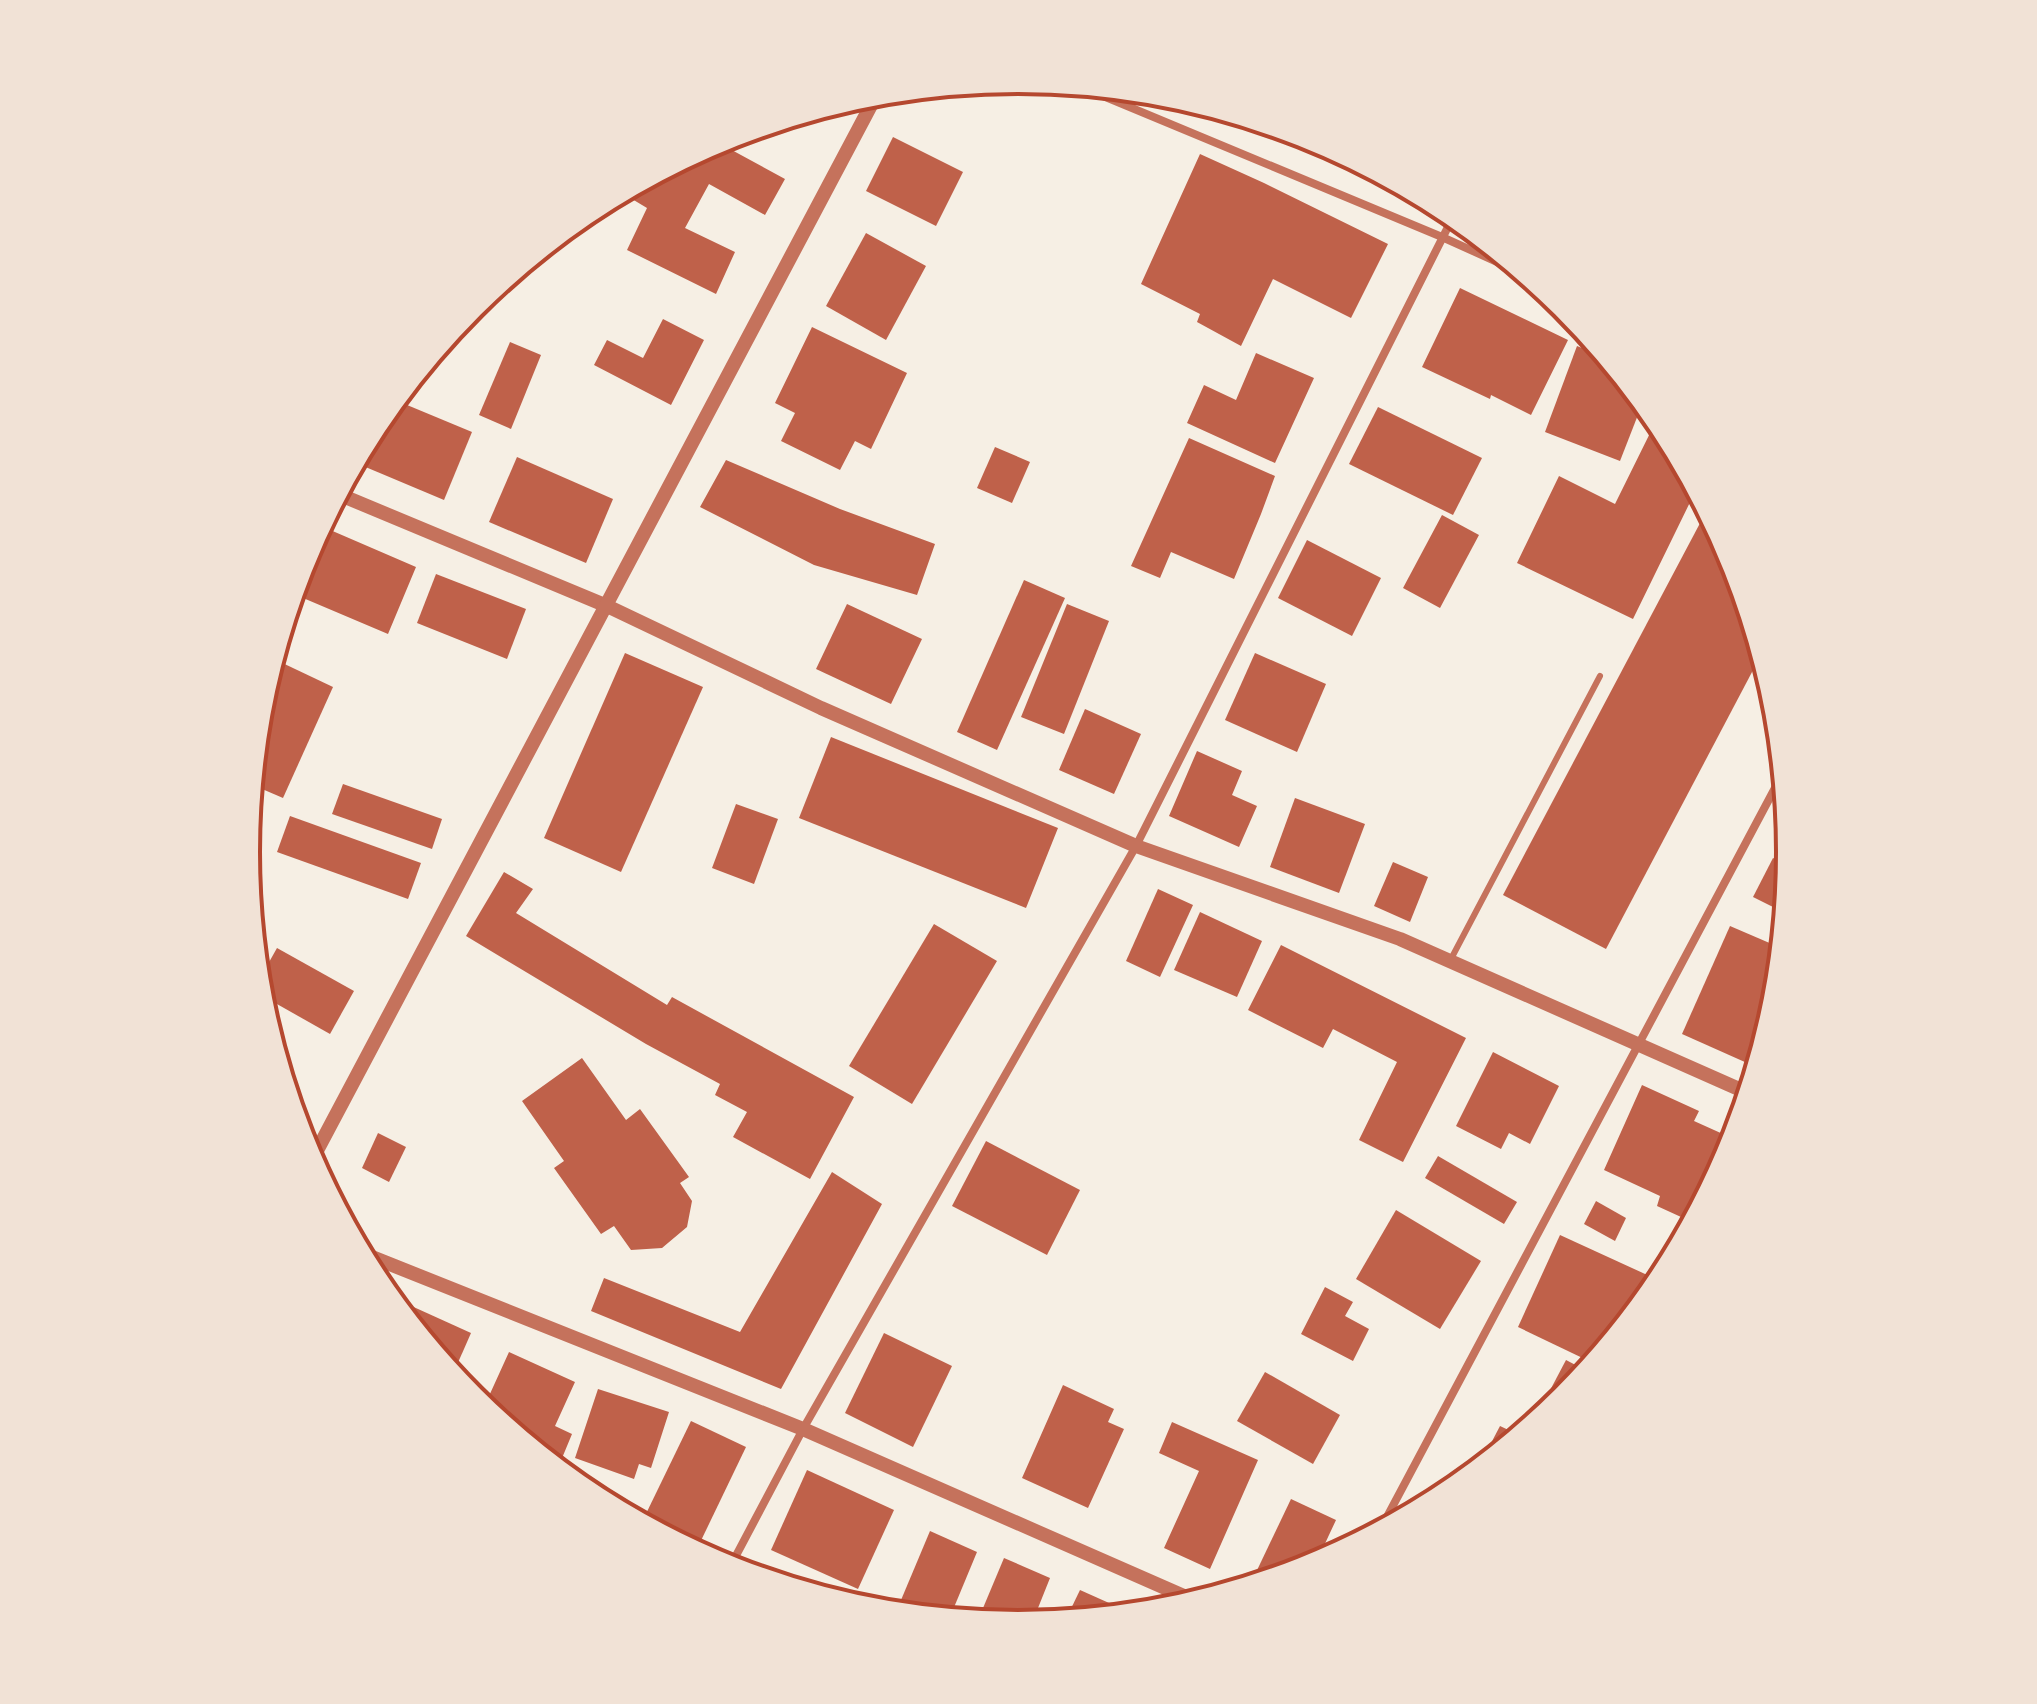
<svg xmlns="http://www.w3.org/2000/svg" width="2037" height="1704" viewBox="0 0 2037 1704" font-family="'Sofia Sans Condensed',sans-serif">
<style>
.building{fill:#bf614a}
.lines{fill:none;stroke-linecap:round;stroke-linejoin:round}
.service{stroke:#c5725c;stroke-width:6}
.minor{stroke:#c5725c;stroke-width:8}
.tertiary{stroke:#c5725c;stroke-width:14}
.rim{fill:none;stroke:#b5482f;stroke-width:4}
</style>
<rect width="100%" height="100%" fill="#f6efe4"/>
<g class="building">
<polygon points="893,137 963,172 936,226 866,191"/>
<polygon points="717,142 785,179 765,215 709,184 685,228 735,252 716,294 627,250 647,208 632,199 641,183"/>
<polygon points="1200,154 1264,183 1388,244 1351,318 1273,279 1241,346 1197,322 1200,314 1141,284"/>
<polygon points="866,233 926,266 886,340 826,306"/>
<polygon points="1460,288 1568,340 1531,415 1491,395 1490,399 1422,367"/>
<polygon points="663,319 704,340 671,405 594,365 607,340 643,358"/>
<polygon points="812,327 907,373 871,449 855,441 840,470 781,441 795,413 775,403"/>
<polygon points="510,342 541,355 511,429 479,415"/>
<polygon points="1577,346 1607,358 1643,402 1620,461 1545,432"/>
<polygon points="1256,353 1314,378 1275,463 1187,423 1204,385 1236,400"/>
<polygon points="395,400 472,432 444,500 356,463 377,423"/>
<polygon points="1378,407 1482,458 1453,515 1349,464"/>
<polygon points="1657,419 1696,490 1633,619 1517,563 1559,476 1615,504"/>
<polygon points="1189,438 1275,476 1261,514 1234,579 1171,552 1160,578 1131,566"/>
<polygon points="995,447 1030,462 1012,503 977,488"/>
<polygon points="517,457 613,499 586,563 489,522"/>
<polygon points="726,460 840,509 935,544 917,595 814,565 700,507"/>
<polygon points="1707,510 1732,557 1761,655 1606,949 1503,895"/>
<polygon points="1442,515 1479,535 1440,608 1403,588"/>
<polygon points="321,526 416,567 388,634 296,595 299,587 296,586 305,556"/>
<polygon points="1307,540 1381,578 1352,636 1278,598"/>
<polygon points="436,574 526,609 507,659 417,623"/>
<polygon points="1024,580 1065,598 997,750 957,732"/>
<polygon points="847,604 922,639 891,704 816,669"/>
<polygon points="1067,604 1109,621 1064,734 1021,717"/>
<polygon points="625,653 703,687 621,872 544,838"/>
<polygon points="1255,653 1326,684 1297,752 1225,720"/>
<polygon points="274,659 333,687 283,798 253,785 261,701"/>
<polygon points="1085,709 1141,734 1114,794 1059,770"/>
<polygon points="831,737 1058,828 1026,908 799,818"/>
<polygon points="1197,751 1242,771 1232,795 1257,806 1239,847 1169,816"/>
<polygon points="343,784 442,819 432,849 332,814"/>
<polygon points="1295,798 1365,824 1339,893 1270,867"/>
<polygon points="736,804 778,819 754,884 712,868"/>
<polygon points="290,816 421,863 408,899 277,852"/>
<polygon points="1773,858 1789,866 1785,913 1753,897"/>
<polygon points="1393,862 1428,877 1410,922 1374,906"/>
<polygon points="504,872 533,889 516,913 667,1005 672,997 854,1097 810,1179 733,1137 747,1112 715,1095 720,1084 646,1044 466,936"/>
<polygon points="1158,889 1193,905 1160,977 1126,961"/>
<polygon points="1200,912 1262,941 1237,997 1174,970"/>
<polygon points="934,924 997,961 912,1104 849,1066"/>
<polygon points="1730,926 1781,948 1776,1003 1756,1067 1682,1034"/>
<polygon points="1281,945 1466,1038 1403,1162 1359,1140 1397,1062 1333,1029 1323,1048 1248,1010"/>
<polygon points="277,948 354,991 330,1034 261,995 259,980"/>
<polygon points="1493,1052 1559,1086 1530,1144 1509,1133 1501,1149 1456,1126"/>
<polygon points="582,1058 626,1120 640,1109 689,1177 680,1183 692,1201 687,1227 662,1248 631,1250 614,1226 601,1234 554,1168 564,1161 522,1101"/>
<polygon points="1642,1085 1699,1111 1694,1121 1734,1139 1732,1148 1692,1222 1657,1206 1660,1196 1604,1170"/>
<polygon points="378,1133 406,1147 389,1182 362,1168"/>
<polygon points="986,1141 1080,1190 1047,1255 952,1206"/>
<polygon points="1438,1156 1517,1202 1504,1224 1425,1178"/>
<polygon points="832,1172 882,1204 781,1389 591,1311 604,1278 740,1332"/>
<polygon points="1596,1201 1626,1218 1615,1241 1584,1224"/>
<polygon points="1396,1210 1481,1261 1440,1329 1356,1279"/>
<polygon points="1560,1235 1656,1279 1649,1295 1593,1363 1518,1327"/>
<polygon points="1325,1287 1353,1302 1345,1316 1369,1329 1353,1361 1301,1334"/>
<polygon points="407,1304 471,1333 453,1374 403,1313"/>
<polygon points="884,1333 952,1366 913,1447 845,1413"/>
<polygon points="509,1352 575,1382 555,1426 572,1434 560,1463 541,1454 484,1407"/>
<polygon points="1566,1360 1587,1371 1564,1398 1539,1419 1536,1417"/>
<polygon points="1265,1372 1340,1415 1313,1464 1237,1421"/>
<polygon points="1063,1385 1114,1409 1108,1422 1124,1429 1088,1508 1022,1478"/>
<polygon points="598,1389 669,1412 651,1468 639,1464 634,1479 575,1458"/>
<polygon points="691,1421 746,1447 696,1551 642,1522"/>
<polygon points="1172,1422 1258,1460 1210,1569 1164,1548 1199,1471 1159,1453"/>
<polygon points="1500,1426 1519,1435 1477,1470"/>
<polygon points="807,1470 894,1510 858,1589 771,1550"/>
<polygon points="1291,1499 1336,1520 1315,1565 1250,1585"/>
<polygon points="930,1531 977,1552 950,1617 896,1612"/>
<polygon points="1004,1558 1050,1578 1032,1623 1018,1624 978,1620"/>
<polygon points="1080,1590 1127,1611 1126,1613 1066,1619"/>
</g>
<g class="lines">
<polyline class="service" points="1451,959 1600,676"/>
<g class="minor">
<polyline points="1079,86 1442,237 1528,276"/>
<polyline points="1380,1530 1783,773"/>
<polyline points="730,1567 803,1429 1136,846 1454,215"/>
</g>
<g class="tertiary">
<polyline points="338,494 607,606 821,708 1136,846 1400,939 1748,1093"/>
<polyline points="312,1160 877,94"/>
<polyline points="362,1253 803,1429 1195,1601"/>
</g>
</g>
<path d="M0 0H2037V1704H0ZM260 852a758 758 0 1 1 1516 0a758 758 0 1 1-1516 0Z" fill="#f1e2d6" fill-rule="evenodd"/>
<path class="rim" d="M260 852a758 758 0 1 1 1516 0a758 758 0 1 1-1516 0Z"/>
</svg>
